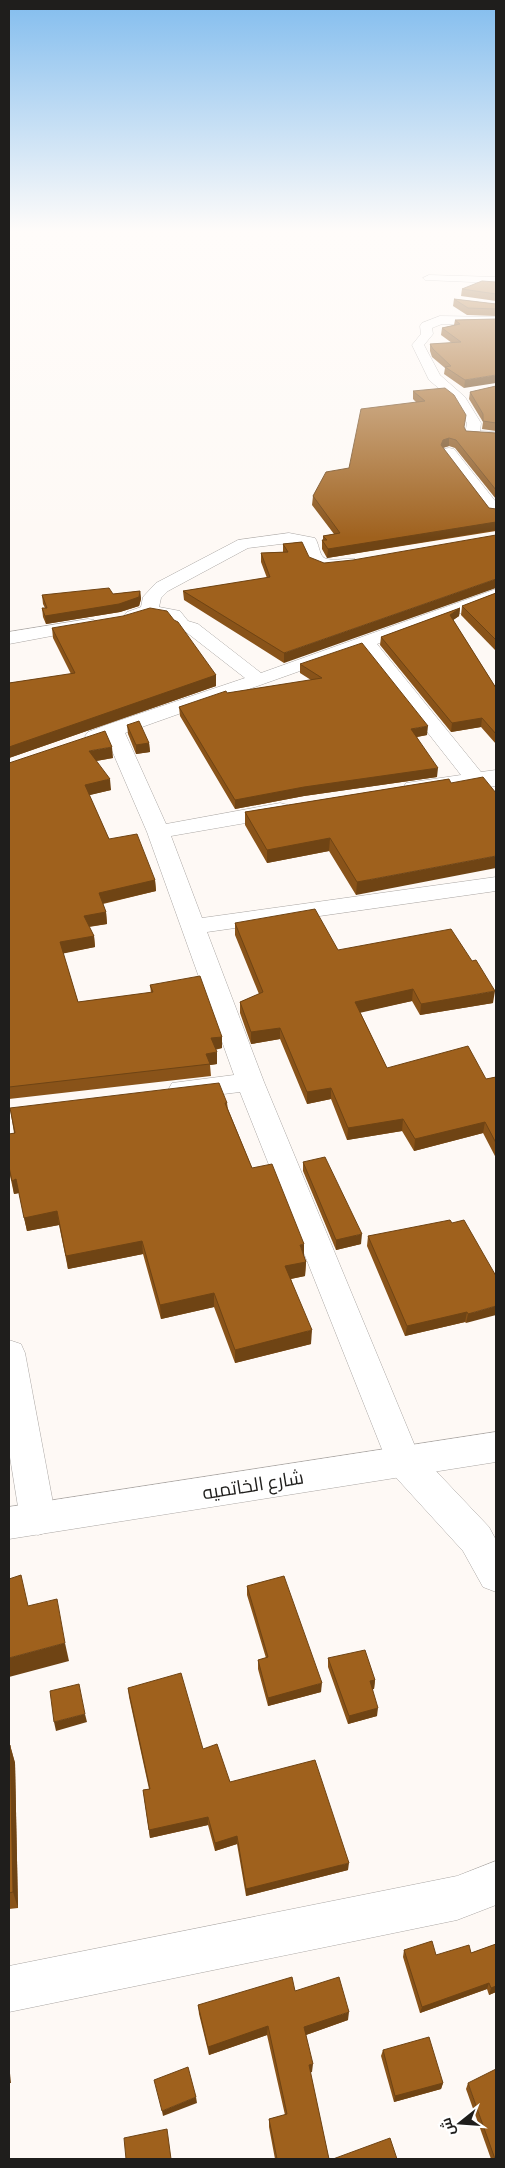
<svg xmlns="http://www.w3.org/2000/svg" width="505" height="2168" viewBox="0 0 505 2168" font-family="Bitter,Cairo,serif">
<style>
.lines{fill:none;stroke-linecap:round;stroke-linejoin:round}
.minor-casing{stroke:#aba7a4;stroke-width:1}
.tertiary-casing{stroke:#aba7a4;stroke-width:1}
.minor{fill:#fff;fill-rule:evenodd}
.tertiary{fill:#fff;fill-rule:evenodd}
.wall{fill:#895319}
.shaded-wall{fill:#6f4414}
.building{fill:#9f611d;stroke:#6f4414}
.labels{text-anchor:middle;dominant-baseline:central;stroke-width:4;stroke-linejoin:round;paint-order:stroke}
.near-street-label{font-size:19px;fill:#1f1e1c;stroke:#fff}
</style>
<rect width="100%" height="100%" fill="#fef9f5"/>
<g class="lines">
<defs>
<g id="minor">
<polygon points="429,275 496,277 496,283 425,280 423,278"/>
<polygon points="440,316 496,317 496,325 442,324 432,328 433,334 424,345 440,375 465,397 481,423 480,431 496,432 496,440 467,438 465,435 467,423 455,402 429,380 412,345 421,334 420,326 422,323"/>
<polygon points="449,448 454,449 496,502 496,517 490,515 442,452 444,449"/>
<path d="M 289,533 L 315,538 C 319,544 319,553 323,557 C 327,562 348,558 355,559 L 358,563 L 355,567 C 339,571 323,572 309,564 L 302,546 L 289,543 L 248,548 L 168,591 L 161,598 L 159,607 L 180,611 L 188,621 L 198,624 L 261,673 L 496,589 L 496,600 L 377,644 L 481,772 L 496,770 L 496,786 L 489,787 L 478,785 L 414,794 L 406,793 L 403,788 L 406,783 L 461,775 L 362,649 L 125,733 L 166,824 L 280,803 L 288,805 L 291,810 L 288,815 L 280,817 L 171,836 L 202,918 L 496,877 L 496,891 L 207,932 L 264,1082 L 417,1451 L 489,1527 L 496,1540 L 496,1592 L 483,1587 L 463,1551 L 391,1472 L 240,1092 L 182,1099 L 172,1097 L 168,1090 L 172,1083 L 234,1075 L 147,832 L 107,739 L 95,742 L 88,740 L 85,736 L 88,732 L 106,725 L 245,678 L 186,632 L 176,629 L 168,619 L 150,616 L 133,621 L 127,620 L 124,616 L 127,612 L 141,607 L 143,597 L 156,583 L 238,540 Z"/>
<polygon points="88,619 94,620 97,624 94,628 9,644 9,632"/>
<polygon points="9,1340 21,1344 25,1353 56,1519 51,1531 38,1535 25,1531 20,1519 9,1451"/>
<polygon points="496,1861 496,1905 457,1920 9,2012 9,1966 457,1876"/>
</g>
<polygon id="tertiary" points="496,1432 496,1462 9,1539 9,1507"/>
</defs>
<use href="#minor" class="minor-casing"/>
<use href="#tertiary" class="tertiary-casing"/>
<use href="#minor" class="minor"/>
<use href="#tertiary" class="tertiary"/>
</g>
<g class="wall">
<polygon points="496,282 496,301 461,296 462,289"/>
<polygon points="454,299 496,304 496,316 467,315 453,306"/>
<polygon points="496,319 464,388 444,374 445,368 432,357 430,351 430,344 452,343 441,335 442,328 454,325 455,320"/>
<polygon points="496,386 496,431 482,429 483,422 469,399 470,392"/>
<polygon points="413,391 464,428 466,431 496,433 496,499 455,448 449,446 443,448 489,508 496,509 496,531 327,558 322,549 322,540 323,540 323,536 334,534 312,505 313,496 349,468 416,402 413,399"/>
<polygon points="302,542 284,663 184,600 183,591 267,578 261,562 261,553 283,552 283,544"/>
<polygon points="140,591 141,599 139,606 120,612 46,624 43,617 42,608 45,608 43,604 42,595 113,594"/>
<polygon points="496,593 496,651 461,615 462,606"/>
<polygon points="460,608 459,616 453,620 496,688 496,744 481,727 451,732 380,645 381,637"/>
<polygon points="52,628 216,675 216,686 9,758 9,683 71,674 53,638"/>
<polygon points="300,664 427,735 417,737 437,777 304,796 235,809 180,716 179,707 227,693 311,680 300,673"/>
<polygon points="127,725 149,743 150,752 136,754 128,734"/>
<polygon points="113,758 96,761 111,790 89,795 109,839 155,880 156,891 103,904 106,912 107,924 89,927 94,936 95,947 63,953 78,1002 151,993 150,985 222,1037 222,1048 215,1050 217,1064 210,1065 211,1076 9,1099 9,763"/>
<polygon points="449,779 356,895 329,851 267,863 245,825 245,812"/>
<polygon points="235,923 338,950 493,1003 420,1015 412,1001 360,1012 387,1068 486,1079 496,1077 496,1158 483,1133 414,1151 402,1131 347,1140 331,1099 307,1104 280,1039 251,1044 240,1013 240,1002 259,994 235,935"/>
<polygon points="227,1103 228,1109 252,1168 304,1256 306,1262 305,1276 291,1279 311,1344 235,1363 214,1307 161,1319 143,1254 68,1269 59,1225 27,1231 19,1193 14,1194 9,1171 9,1134 14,1133 10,1108"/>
<polygon points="303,1162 361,1244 336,1250 303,1171"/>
<polygon points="452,1223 496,1276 466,1323 465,1322 405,1336 367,1246 368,1236"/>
<polygon points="247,1586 321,1692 268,1706 258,1669 258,1660 266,1658 247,1595"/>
<polygon points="328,1658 375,1680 374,1689 372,1689 377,1716 348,1724 328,1667"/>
<polygon points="128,1688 203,1749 230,1782 348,1870 246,1896 237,1844 215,1851 208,1825 150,1838 143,1790 149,1789 129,1697"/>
<polygon points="10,1745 15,1763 18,1908 9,1909 9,1746"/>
<polygon points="496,1944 496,1992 489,1995 487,1989 420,2013 403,1957 404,1950 436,1955 471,1953"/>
<polygon points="295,1991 348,2020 306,2035 312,2072 310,2072 329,2159 275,2159 269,2127 269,2119 285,2115 267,2035 209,2055 199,2014 198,2005"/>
<polygon points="383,2050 443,2083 441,2089 394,2102 381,2056"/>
<polygon points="468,2083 496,2159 491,2159 466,2089"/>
</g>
<g class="shaded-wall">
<polygon points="496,375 496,383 464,388 465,380"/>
<polygon points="449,438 449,446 442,448 441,445 443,440"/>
<polygon points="496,522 496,530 327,558 328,549"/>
<polygon points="496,579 496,588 284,663 284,653"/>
<polygon points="140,591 141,599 139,606 120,612 46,624 45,616"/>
<polygon points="460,608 459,616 449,623 450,615"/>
<polygon points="216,675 216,686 9,758 9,747"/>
<polygon points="482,718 481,727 451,732 452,723"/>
<polygon points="428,726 427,735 411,738 411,729"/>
<polygon points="149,743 150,752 136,754 136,745"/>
<polygon points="112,747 113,758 90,762 89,751"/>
<polygon points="438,768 437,777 304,796 235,809 235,800 304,787"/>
<polygon points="110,779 111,790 86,796 85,785"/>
<polygon points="330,838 329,851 267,863 267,850"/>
<polygon points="496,856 496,868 356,895 357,882"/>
<polygon points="155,880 156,891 100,904 99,893"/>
<polygon points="106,912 107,924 86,927 84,916"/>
<polygon points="94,936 95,947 61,954 60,942"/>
<polygon points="413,989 412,1001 355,1014 355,1002"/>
<polygon points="495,991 493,1003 420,1015 421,1004"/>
<polygon points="280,1028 280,1039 251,1044 251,1032"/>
<polygon points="222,1037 222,1048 211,1050 211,1038"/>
<polygon points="217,1052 217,1064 210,1065 206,1054"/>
<polygon points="331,1088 331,1099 307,1104 307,1092"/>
<polygon points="403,1119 402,1131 347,1140 348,1128"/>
<polygon points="485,1122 483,1133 414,1151 415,1139"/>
<polygon points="16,1179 19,1193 14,1194 12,1181"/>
<polygon points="57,1211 59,1225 27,1231 24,1218"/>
<polygon points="362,1234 361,1244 336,1250 336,1240"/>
<polygon points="142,1241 143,1254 68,1269 66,1256"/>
<polygon points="304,1244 304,1257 300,1245"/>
<polygon points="306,1262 305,1276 285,1280 285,1266"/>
<polygon points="214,1293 214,1307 161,1319 160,1305"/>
<polygon points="496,1306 496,1315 466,1323 468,1314"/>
<polygon points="467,1312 465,1322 405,1336 407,1326"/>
<polygon points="312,1330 311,1344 235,1363 235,1350"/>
<polygon points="65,1643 69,1661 9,1677 9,1658"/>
<polygon points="375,1680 374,1689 369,1690 370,1681"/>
<polygon points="322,1683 321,1692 268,1706 268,1698"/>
<polygon points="378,1708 377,1716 348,1724 349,1716"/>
<polygon points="85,1714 87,1722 56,1731 54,1722"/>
<polygon points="10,1745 15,1763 18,1908 13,1892"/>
<polygon points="208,1817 208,1825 150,1838 149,1830"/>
<polygon points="237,1836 237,1844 215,1851 215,1843"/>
<polygon points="349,1863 348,1870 246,1896 246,1889"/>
<polygon points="489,1983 487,1989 420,2013 422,2007"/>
<polygon points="496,1986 496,1992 489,1995 491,1988"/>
<polygon points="349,2012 348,2020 303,2036 304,2027"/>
<polygon points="268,2026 267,2035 209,2055 208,2047"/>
<polygon points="9,2064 11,2083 9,2083"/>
<polygon points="313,2064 312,2072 308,2073 309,2065"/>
<polygon points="443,2083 441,2089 394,2102 395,2096"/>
<polygon points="196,2097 197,2103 163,2116 162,2111"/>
</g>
<g class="building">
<polygon points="482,281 496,282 496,294 462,289"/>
<polygon points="454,299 496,304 496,309 468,308"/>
<polygon points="496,319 496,375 465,380 445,367 451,366 433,349 430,344 461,342 442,328 460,324 455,320"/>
<polygon points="496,386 496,423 483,421 483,414 470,392"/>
<polygon points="445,388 454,395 466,415 464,427 466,431 496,433 496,490 456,440 449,438 443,440 441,445 489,508 496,509 496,522 328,549 322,540 327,540 323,536 340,533 313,496 326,472 349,468 361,409 425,401 413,391"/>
<polygon points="496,535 496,579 284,653 183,591 270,577 261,553 288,552 283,544 302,542 309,557 324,563 353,560"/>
<polygon points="109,588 113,594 140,591 139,597 119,604 45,616 42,608 47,608 42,595"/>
<polygon points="496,593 496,640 462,606"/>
<polygon points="150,608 167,611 174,620 178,622 216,675 9,747 9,683 75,673 52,628 123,616"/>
<polygon points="460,608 450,615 496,688 496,734 482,718 452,723 381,637"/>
<polygon points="362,643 428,726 411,729 438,768 304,787 235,800 179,707 226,691 227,693 322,678 300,664"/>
<polygon points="139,721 149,743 136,745 127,725"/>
<polygon points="105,731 112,747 89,751 110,779 85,785 109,839 137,834 155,880 99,893 106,912 84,916 94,936 60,942 78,1002 153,992 150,985 200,976 222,1037 211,1038 217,1052 206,1054 210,1064 9,1087 9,763"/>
<polygon points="483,777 496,793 496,856 357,882 330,838 267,850 245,812 449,779 451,783"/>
<polygon points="315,909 338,950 451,929 472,961 476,960 495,991 421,1004 413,989 355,1002 387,1068 468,1046 486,1079 496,1077 496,1143 485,1122 415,1139 403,1119 348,1128 331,1088 307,1092 280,1028 251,1032 240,1002 263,992 235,923"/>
<polygon points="219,1083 227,1103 225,1103 252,1168 272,1164 304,1244 300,1245 306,1262 285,1266 312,1330 235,1350 214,1293 160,1305 142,1241 66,1256 57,1211 24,1218 16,1179 12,1181 9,1167 9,1134 15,1133 10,1108"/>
<polygon points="325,1157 362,1234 336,1240 303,1162"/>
<polygon points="450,1220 452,1223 464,1220 496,1276 496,1306 468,1314 467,1312 407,1326 368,1236"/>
<polygon points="21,1575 28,1606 57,1599 65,1643 9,1658 9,1579"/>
<polygon points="284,1576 322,1683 268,1698 258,1660 268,1657 247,1586"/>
<polygon points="365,1650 375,1680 370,1681 378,1708 349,1716 328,1658"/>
<polygon points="181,1673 203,1749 217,1744 230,1782 315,1760 349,1863 246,1889 237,1836 215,1843 208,1817 149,1830 143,1790 150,1789 128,1688"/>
<polygon points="79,1684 85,1714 54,1722 50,1691"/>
<polygon points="10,1745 13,1892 9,1893 9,1746"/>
<polygon points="432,1941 436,1955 469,1945 471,1953 496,1944 496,1986 491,1988 489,1983 422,2007 404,1950"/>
<polygon points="292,1977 295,1991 339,1977 349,2012 304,2027 313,2064 309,2065 329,2159 277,2159 269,2119 287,2114 268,2026 208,2047 198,2005"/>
<polygon points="429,2037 443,2083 395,2096 383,2050"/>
<polygon points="188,2067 196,2097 162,2111 154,2080"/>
<polygon points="496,2069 496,2159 495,2159 468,2083"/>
<polygon points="167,2129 171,2159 126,2159 124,2138"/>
<polygon points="390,2138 397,2159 333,2159"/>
</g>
<linearGradient id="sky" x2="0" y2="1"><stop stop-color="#83bdee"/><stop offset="0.43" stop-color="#fffcfa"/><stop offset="1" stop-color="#fffcfa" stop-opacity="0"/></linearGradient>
<rect width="505" height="538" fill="url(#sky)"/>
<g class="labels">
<g class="near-street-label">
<text transform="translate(253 1485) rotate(-9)">شارع الخاتميه</text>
</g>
</g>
<rect width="505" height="2168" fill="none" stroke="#1f1e1c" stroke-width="20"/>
<g transform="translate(460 2123) rotate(253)" stroke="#ffffff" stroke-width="4" paint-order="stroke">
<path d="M0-4L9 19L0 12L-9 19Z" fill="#1f1e1c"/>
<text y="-8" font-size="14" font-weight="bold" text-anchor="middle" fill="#1f1e1c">ش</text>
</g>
</svg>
